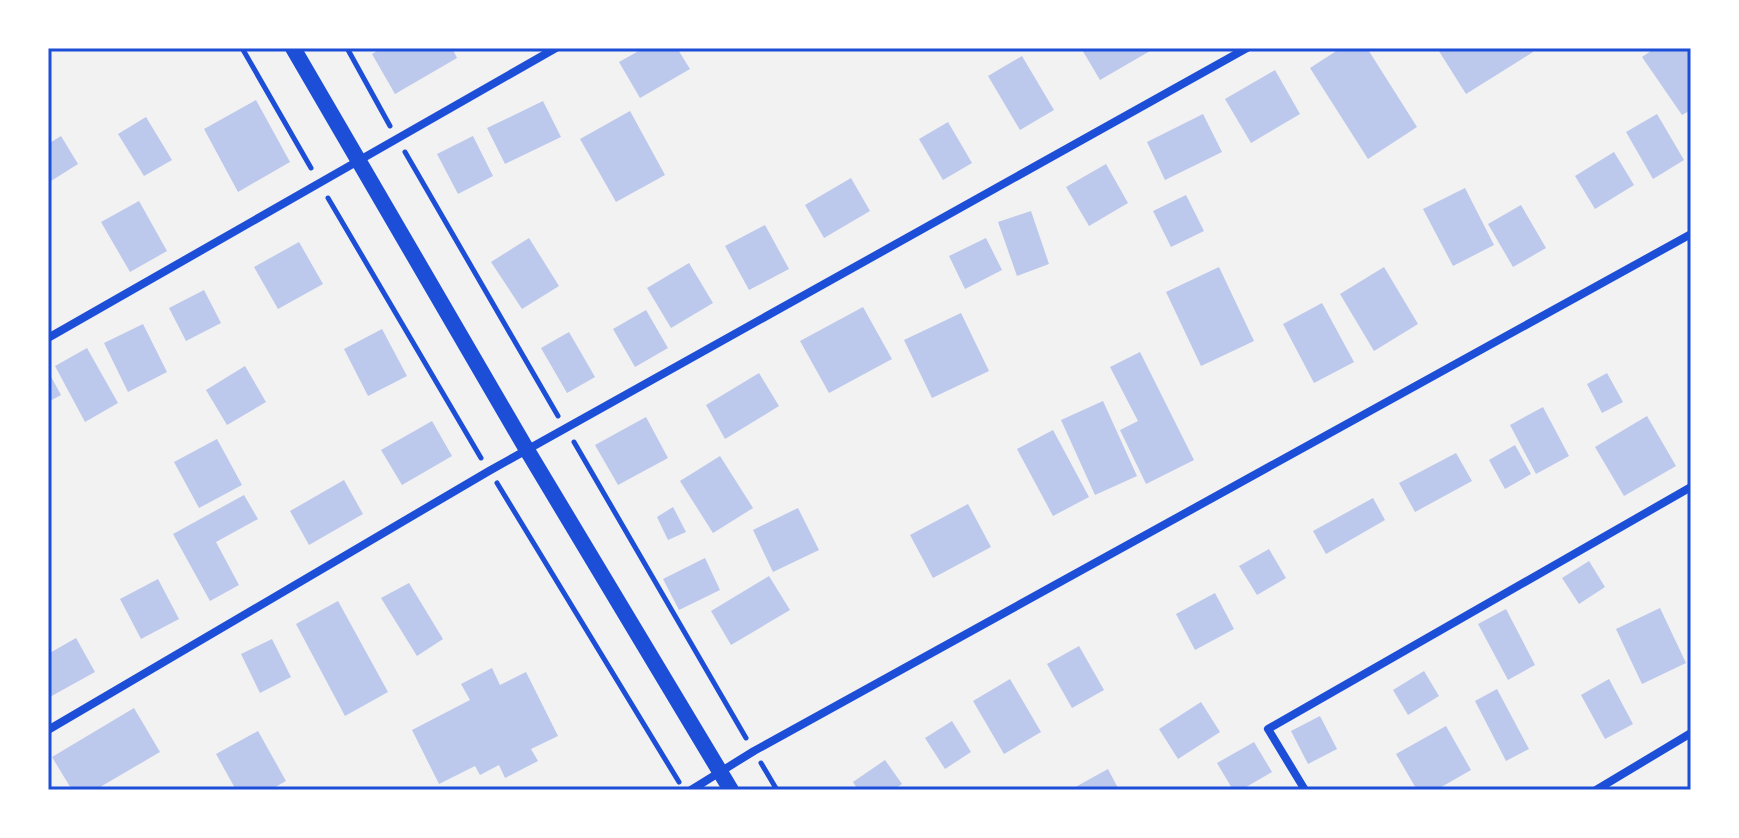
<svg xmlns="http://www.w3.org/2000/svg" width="1739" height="838" viewBox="0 0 1739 838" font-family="'DM Sans',sans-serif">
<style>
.building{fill:#bdc9ec}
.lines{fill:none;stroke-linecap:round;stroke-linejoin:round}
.path{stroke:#1d4ed8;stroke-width:5}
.minor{stroke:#1d4ed8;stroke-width:8}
.secondary{stroke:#1d4ed8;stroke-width:16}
.neatline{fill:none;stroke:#1d4ed8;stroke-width:3}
</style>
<rect width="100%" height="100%" fill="#f2f2f2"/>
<g class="building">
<polygon points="382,48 452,48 457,58 395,94 372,54"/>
<polygon points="644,48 677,48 690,69 640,98 619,62"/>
<polygon points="1081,48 1148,48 1150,51 1100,80"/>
<polygon points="1341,48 1367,48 1417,127 1368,159 1310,68"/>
<polygon points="1437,48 1530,48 1533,52 1466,94"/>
<polygon points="1655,48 1691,48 1691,110 1682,115 1642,57"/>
<polygon points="1022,56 1054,110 1020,130 988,76"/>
<polygon points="1275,70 1300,114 1251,143 1225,99"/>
<polygon points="256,100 290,162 238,192 204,129"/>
<polygon points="543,101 561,137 505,164 487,128"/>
<polygon points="630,111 665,175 616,202 580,139"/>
<polygon points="1203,114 1222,152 1165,180 1147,142"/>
<polygon points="1657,114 1684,160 1653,179 1626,132"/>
<polygon points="146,117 172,160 144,176 118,134"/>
<polygon points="948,122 972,163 943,180 919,139"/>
<polygon points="61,136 78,164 51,181 48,175 48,144"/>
<polygon points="473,136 493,176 458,194 437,154"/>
<polygon points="1614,152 1634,185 1595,209 1575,176"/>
<polygon points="1106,164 1128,203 1089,226 1066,187"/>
<polygon points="851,178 870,211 824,238 805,205"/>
<polygon points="1465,188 1494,245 1453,266 1423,209"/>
<polygon points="1186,195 1204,231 1171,247 1153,211"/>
<polygon points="139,201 167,251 130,272 101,222"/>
<polygon points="1521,205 1546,248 1513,267 1488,224"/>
<polygon points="1031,211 1049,264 1017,276 998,222"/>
<polygon points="765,225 789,269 749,290 725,246"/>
<polygon points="529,238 559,286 522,309 491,262"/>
<polygon points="986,238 1002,270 965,289 949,256"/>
<polygon points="299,242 323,284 278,309 254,267"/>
<polygon points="689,263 713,303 671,328 647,288"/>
<polygon points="1219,267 1254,341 1201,366 1166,292"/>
<polygon points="1384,267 1418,324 1374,351 1340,294"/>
<polygon points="204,290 221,323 186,341 169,308"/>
<polygon points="1322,303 1354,362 1314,383 1283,324"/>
<polygon points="863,307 892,359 829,393 800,341"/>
<polygon points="646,310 668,348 635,367 613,329"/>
<polygon points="961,313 989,371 932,398 904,340"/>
<polygon points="143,324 167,372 128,392 104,343"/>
<polygon points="382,329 407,376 368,396 344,349"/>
<polygon points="569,332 595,377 567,393 541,348"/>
<polygon points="87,348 118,403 85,422 55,366"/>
<polygon points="1140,352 1194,460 1146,484 1120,430 1138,421 1110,367"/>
<polygon points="245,366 266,402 227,425 206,390"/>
<polygon points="48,371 61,395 48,402"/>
<polygon points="759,373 779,406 725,439 706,405"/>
<polygon points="1607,373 1623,402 1602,413 1587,384"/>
<polygon points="1103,401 1137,476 1095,495 1061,420"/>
<polygon points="1543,407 1569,456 1536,474 1510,425"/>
<polygon points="1647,416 1676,466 1624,496 1595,447"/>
<polygon points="646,417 668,458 618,485 595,445"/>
<polygon points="432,421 452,456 402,485 381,450"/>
<polygon points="1053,430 1089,497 1053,516 1017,449"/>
<polygon points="217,439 242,485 199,508 174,462"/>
<polygon points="1515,445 1531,474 1505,489 1489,460"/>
<polygon points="1456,453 1472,481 1415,512 1399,483"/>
<polygon points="720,456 753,508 713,533 680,481"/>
<polygon points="344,480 363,514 309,545 290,511"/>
<polygon points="244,495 258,519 216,542 239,585 210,601 173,534"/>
<polygon points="1373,498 1385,520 1326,554 1313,531"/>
<polygon points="968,504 991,547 933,578 910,535"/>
<polygon points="673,507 686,532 668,540 657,517"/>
<polygon points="798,508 819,550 773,572 753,530"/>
<polygon points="1269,549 1286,578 1257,595 1239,566"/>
<polygon points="705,558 720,590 679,610 663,579"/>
<polygon points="1589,561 1605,587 1579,604 1562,578"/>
<polygon points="769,576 790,610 731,645 711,611"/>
<polygon points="158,579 179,619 141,639 120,599"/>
<polygon points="409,583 443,639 417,656 381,598"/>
<polygon points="1215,593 1234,629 1195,650 1176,614"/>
<polygon points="338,601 388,692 345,716 296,624"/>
<polygon points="1660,608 1686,663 1642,684 1616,629"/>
<polygon points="1506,609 1535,665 1508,680 1478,624"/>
<polygon points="76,638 95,672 48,698 48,654"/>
<polygon points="272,639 291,677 260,693 241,654"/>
<polygon points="1079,646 1104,690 1072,708 1047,664"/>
<polygon points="492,668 500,685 526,672 558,736 531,749 538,761 505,778 499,765 480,775 475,766 439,784 412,730 470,700 461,684"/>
<polygon points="1424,671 1439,696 1408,715 1393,690"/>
<polygon points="1010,679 1041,732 1004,754 973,701"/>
<polygon points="1609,679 1633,724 1605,739 1581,695"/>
<polygon points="1497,689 1529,749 1506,761 1475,701"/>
<polygon points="1201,702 1220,732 1178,759 1159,729"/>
<polygon points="134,708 160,752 95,790 72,790 52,757"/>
<polygon points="1320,716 1337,749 1308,764 1291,731"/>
<polygon points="952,721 971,752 945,769 925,738"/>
<polygon points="1446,726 1471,770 1436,790 1417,790 1396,754"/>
<polygon points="258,731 286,781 270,790 236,790 216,754"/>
<polygon points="1254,742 1272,772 1241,790 1233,790 1217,763"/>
<polygon points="885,760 902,784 893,790 858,790 853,782"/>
<polygon points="1108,769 1119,790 1070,790"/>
</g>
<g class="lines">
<g class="path">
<polyline points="242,48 311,168"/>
<polyline points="347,48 390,126"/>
<polyline points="405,152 558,416"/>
<polyline points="328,198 481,458"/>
<polyline points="574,442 746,738"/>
<polyline points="497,483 679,782"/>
<polyline points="761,763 777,790"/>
</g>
<g class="minor">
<polyline points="48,338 556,48"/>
<polyline points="48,730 489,471 1247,48"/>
<polyline points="691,790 754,751 1691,234"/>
<polyline points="1305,790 1268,729 1691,487"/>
<polyline points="1596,790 1691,733"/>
</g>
<polyline class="secondary" points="293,48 527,450 731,790"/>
</g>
<rect width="1739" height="838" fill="none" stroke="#ffffff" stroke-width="100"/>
<rect x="50" y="50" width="1639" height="738" class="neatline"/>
</svg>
